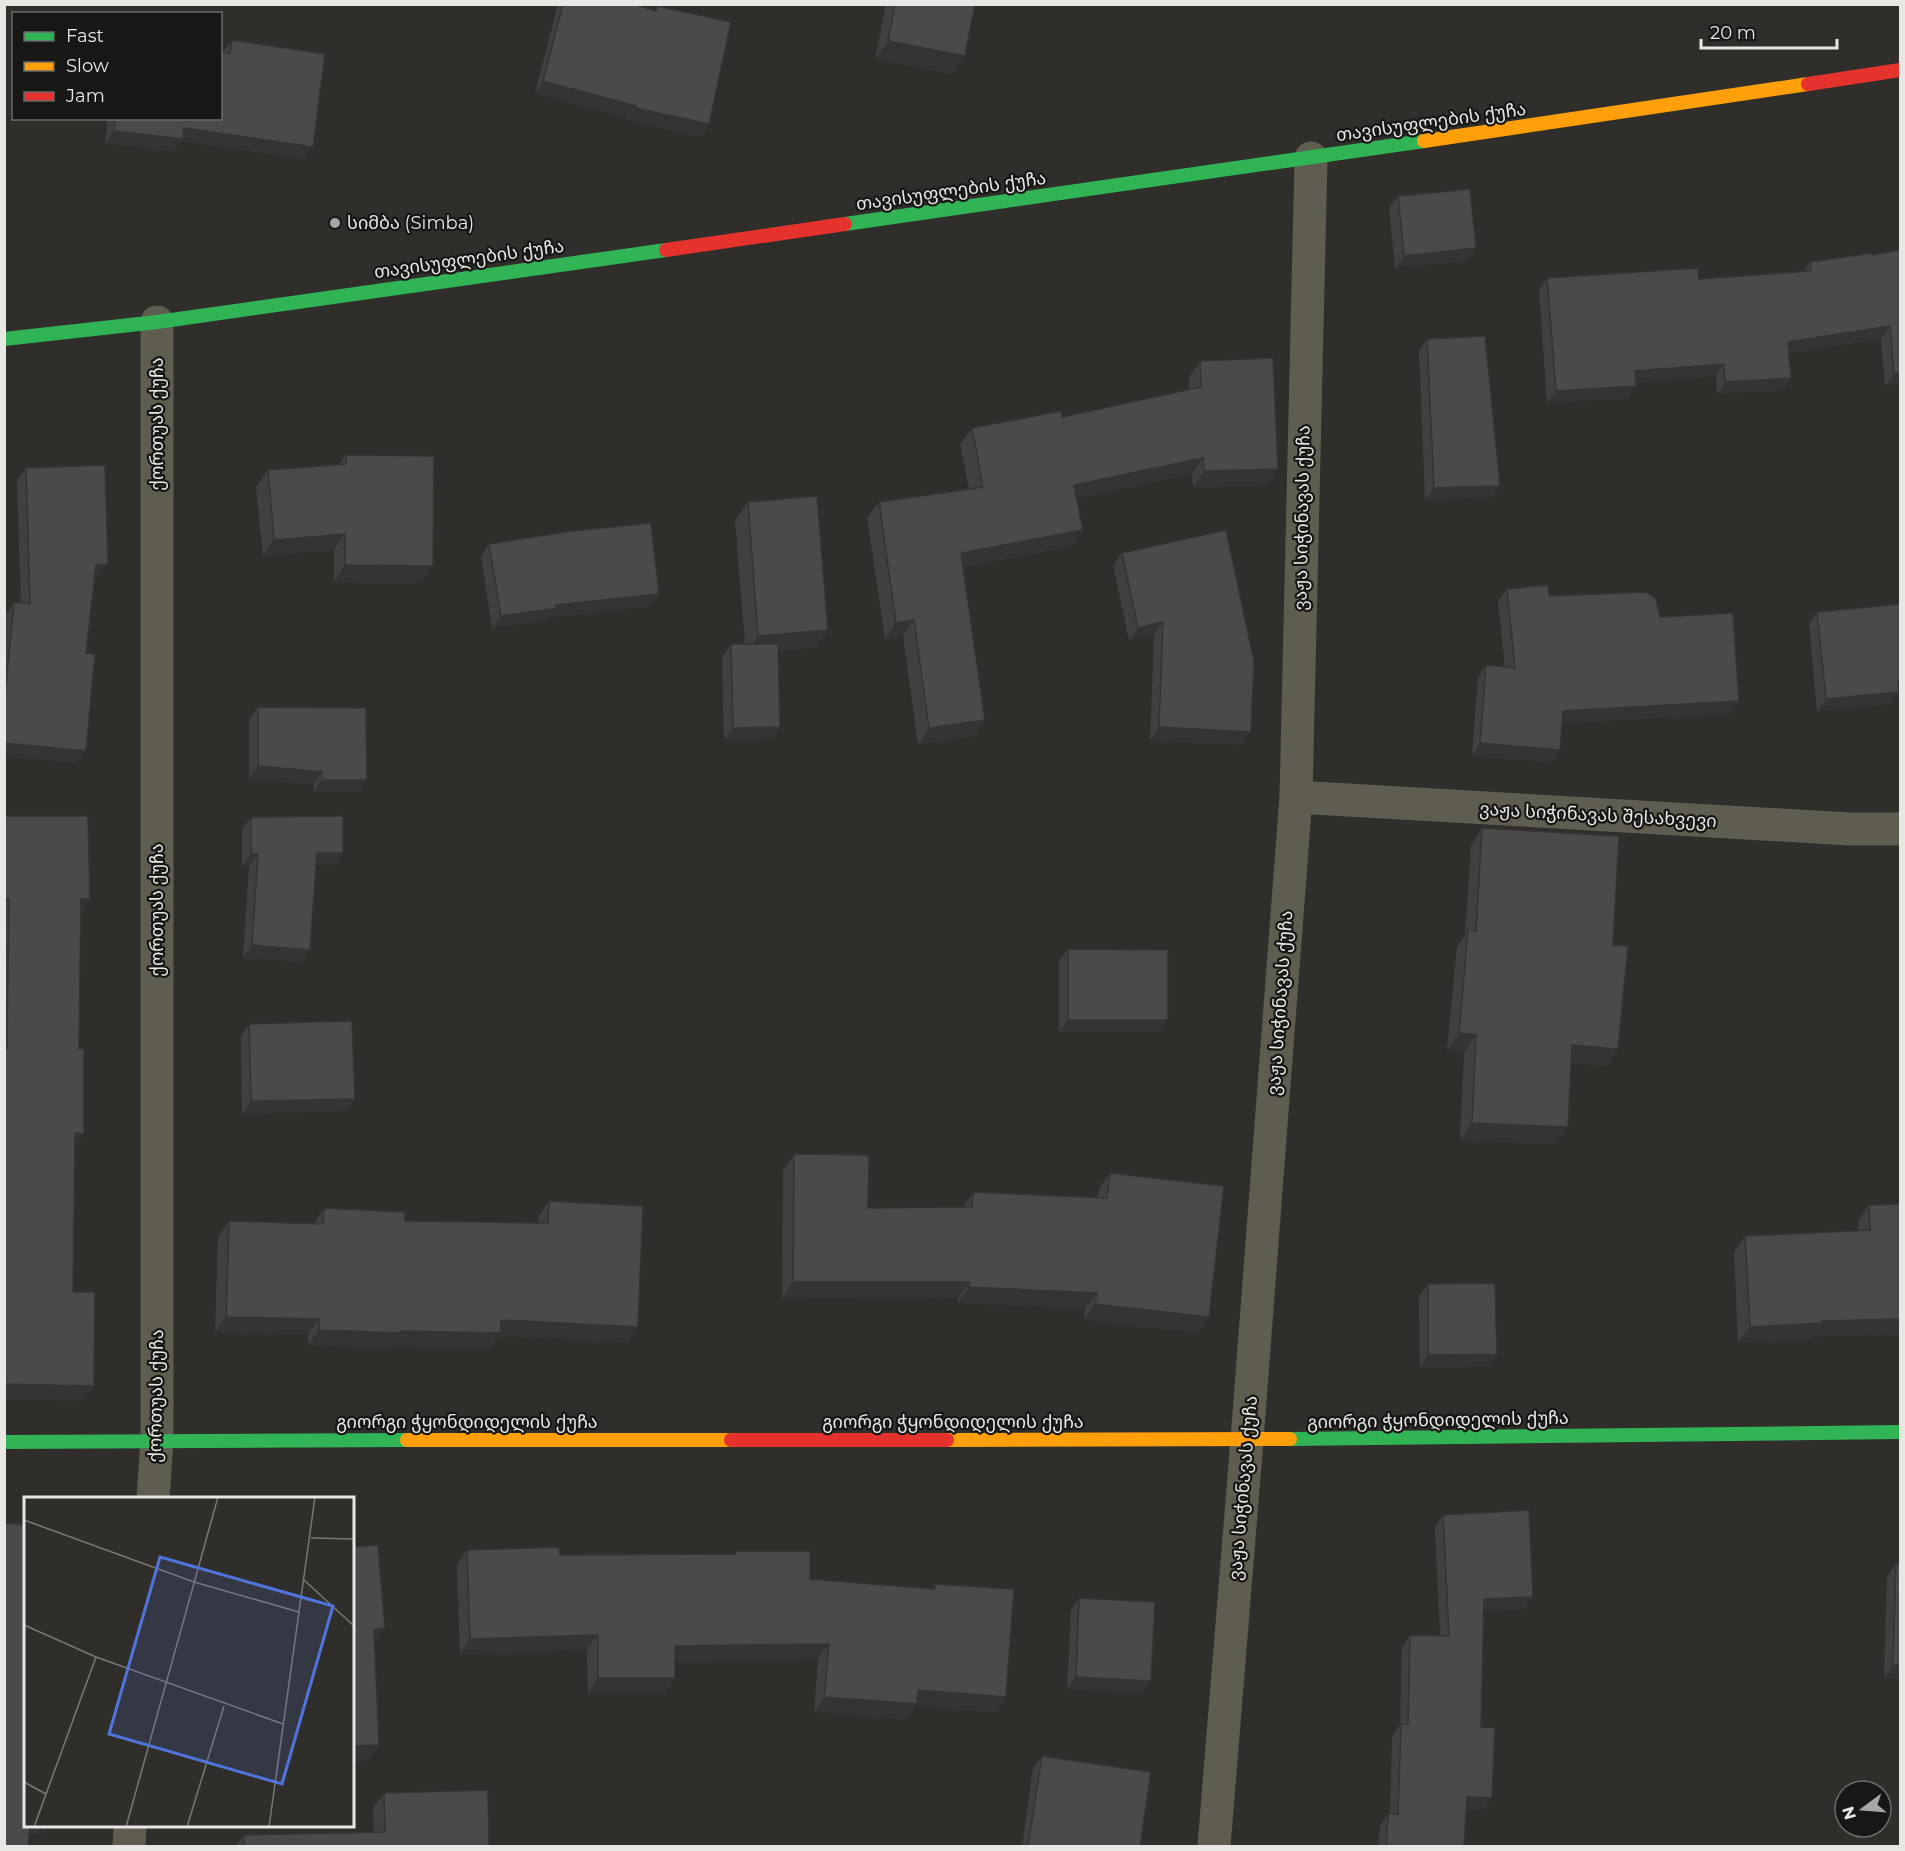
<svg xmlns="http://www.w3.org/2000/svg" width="1905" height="1851" viewBox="0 0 1905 1851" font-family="Montserrat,'Noto Sans Georgian',sans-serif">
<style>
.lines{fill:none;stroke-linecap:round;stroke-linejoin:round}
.street{stroke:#5e5d50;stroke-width:33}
.fast{stroke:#30b455;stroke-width:14}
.slow{stroke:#ff9f0a;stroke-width:14}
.jam{stroke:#e5322d;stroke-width:14}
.wall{fill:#40403e}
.shaded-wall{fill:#343432}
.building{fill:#4a4a48;stroke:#343432;stroke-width:1.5}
.poi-dot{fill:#a7a6a3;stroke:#171715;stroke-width:2}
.labels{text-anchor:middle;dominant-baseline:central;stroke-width:4.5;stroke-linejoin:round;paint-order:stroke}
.street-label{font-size:18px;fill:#e7e7e3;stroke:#171715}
.poi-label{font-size:18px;fill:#e7e7e3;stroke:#171715;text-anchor:start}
.inset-road{fill:none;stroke:#797875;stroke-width:1.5}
.view{fill:#5074db;fill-opacity:0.15;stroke:#5074db;stroke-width:3}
.inset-edge{fill:none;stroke:#e7e7e3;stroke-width:3}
</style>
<rect width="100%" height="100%" fill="#2f2e2b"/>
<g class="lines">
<g class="street">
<polyline points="1296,797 1850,829 1900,829"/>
<polyline points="153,1498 157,1440 157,322"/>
<polyline points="129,1846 130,1826"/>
<polyline points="1214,1846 1247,1440 1296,797 1311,158"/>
</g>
<g class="fast">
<polyline points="845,224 1424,141"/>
<polyline points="4,339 157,322 666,250"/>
<polyline points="1290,1439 1900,1432"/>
<polyline points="4,1442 407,1440"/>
</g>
<g class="slow">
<polyline points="1424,141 1808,84"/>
<polyline points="407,1440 731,1440"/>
<polyline points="947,1440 1290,1439"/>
</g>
<g class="jam">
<polyline points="1808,84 1900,70"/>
<polyline points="666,250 845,224"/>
<polyline points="731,1440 947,1440"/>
</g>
</g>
<g class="wall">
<polygon points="558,4 633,4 655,10 657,6 709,124 701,137 627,120 627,118 535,93"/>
<polygon points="886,4 975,4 965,56 952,74 875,59"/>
<polygon points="232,40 304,159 182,141 174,151 105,143 108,118 220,118 223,52"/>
<polygon points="1398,196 1468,260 1395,268 1389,208"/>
<polygon points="1900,250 1900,383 1885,386 1881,339 1789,353 1783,390 1717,394 1716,376 1636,382 1627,398 1547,403 1539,290 1547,278 1699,279 1803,272 1810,262 1872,255"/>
<polygon points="1427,339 1492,498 1425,500 1419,351"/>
<polygon points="1200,361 1278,469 1267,485 1193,487 1192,474 1077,498 1083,530 1072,546 963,567 985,720 974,736 918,744 903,636 885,639 867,518 879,502 969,489 960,444 972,428 1062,417 1189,390 1189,377"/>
<polygon points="346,455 422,583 334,582 334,550 263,556 256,487 268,470 339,464"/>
<polygon points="26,468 108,564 99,577 95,577 86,653 77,763 4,756 4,627 6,615 14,602 21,603 17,480"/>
<polygon points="748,502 828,630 815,648 778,651 780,727 771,739 724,740 722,657 731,644 745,644 735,520"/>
<polygon points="489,544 659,594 650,606 550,617 548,620 492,628 481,556"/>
<polygon points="1122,553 1242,745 1150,740 1154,635 1129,640 1113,565"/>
<polygon points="1507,589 1660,617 1731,714 1562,723 1560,750 1552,762 1472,756 1478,678 1486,665 1505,667 1498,601"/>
<polygon points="1817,612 1898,693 1890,704 1817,711 1809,624"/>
<polygon points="258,707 367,780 358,792 313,792 314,784 249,779 249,719"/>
<polygon points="4,816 90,899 81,912 79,1049 84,1134 74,1147 73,1292 83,1401 4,1399"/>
<polygon points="251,817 343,853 335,865 316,865 310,950 301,962 243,958 249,866 242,866 242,829"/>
<polygon points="1482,828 1607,1066 1571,1063 1556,1144 1460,1140 1464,1052 1447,1050 1457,947 1465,935 1471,845"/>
<polygon points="1068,949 1159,1032 1059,1032 1059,961"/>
<polygon points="249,1024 355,1099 346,1111 242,1114 241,1036"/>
<polygon points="794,1154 868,1208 963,1207 973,1192 1098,1198 1099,1189 1110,1173 1198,1333 1084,1320 1085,1309 958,1303 958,1298 782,1299 783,1171"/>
<polygon points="549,1201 638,1327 627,1342 498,1336 490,1348 391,1347 390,1349 308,1345 308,1334 215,1332 218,1237 229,1221 314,1223 324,1208 405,1221 538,1223 538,1217"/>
<polygon points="1900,1204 1812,1339 1738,1342 1734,1252 1745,1236 1858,1230 1858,1221 1869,1205"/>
<polygon points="1428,1284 1497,1354 1488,1366 1420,1367 1419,1296"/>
<polygon points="1443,1515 1524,1609 1484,1611 1481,1727 1484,1810 1466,1810 1464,1846 1378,1846 1380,1826 1388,1814 1390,1814 1392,1736 1400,1725 1402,1648 1410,1635 1440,1636 1435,1527"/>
<polygon points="467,1550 560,1555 735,1554 736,1551 810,1579 932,1589 935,1584 1006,1697 996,1712 916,1706 906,1719 814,1712 818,1659 675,1661 675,1678 665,1693 588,1693 587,1650 460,1654 457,1565"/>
<polygon points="1896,1564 1900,1564 1900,1678 1884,1678 1887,1576"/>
<polygon points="1079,1598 1142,1693 1067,1689 1071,1610"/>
<polygon points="1042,1756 1140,1846 1022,1846 1033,1768"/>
<polygon points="384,1793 489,1846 236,1846 244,1835 374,1832 373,1808"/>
</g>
<g class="shaded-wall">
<polygon points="888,41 965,56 952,74 875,59"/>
<polygon points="543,81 636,106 627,118 535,93"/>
<polygon points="635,108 709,124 701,137 627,120"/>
<polygon points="184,128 313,147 304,159 182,141 174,151 105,143 114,131"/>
<polygon points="1476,248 1468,260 1395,268 1404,256"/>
<polygon points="1890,326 1881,339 1780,354 1788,342"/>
<polygon points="1724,364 1716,376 1626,383 1635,371"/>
<polygon points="1900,373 1900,383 1885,386 1894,374"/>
<polygon points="1791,378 1783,390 1717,394 1725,382"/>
<polygon points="1636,386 1627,398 1547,403 1556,391"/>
<polygon points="1203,458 1192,474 1063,501 1074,485"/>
<polygon points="1278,469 1267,485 1193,487 1204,471"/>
<polygon points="1500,486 1492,498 1425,500 1434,488"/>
<polygon points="1083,530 1072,546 950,569 961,553"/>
<polygon points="345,534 334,550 263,556 274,540"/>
<polygon points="108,564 99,577 88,577 96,565"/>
<polygon points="345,565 433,566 422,583 334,582"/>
<polygon points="659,594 650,606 550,617 548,620 492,628 501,616 556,605"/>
<polygon points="914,620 903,636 885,639 896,623"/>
<polygon points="1163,622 1154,635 1129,640 1138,628"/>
<polygon points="828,630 815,648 746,654 758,636"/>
<polygon points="1898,681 1900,681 1900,693 1898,693 1890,704 1817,711 1826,699"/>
<polygon points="1739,701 1731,714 1555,723 1563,711"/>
<polygon points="985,720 974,736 918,744 929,728"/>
<polygon points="780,727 771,739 724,740 733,728"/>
<polygon points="1159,727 1251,732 1242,745 1150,740"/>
<polygon points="4,743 86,751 77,763 4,756"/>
<polygon points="1480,743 1560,750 1552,762 1472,756"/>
<polygon points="258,766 322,772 314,784 249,779"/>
<polygon points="322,780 367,780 358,792 313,792"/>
<polygon points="317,853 343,853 335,865 308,865"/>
<polygon points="251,854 258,854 249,866 242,866"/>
<polygon points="9,899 4,906 4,900"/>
<polygon points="81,899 90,899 80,914"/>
<polygon points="252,945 310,950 301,962 243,958"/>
<polygon points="1068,1020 1168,1020 1159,1032 1059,1032"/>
<polygon points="1459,1033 1476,1035 1464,1052 1447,1050"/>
<polygon points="1572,1045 1618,1049 1607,1066 1560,1061"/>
<polygon points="355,1099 346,1111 242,1114 251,1101"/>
<polygon points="1472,1123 1568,1127 1556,1144 1460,1140"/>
<polygon points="75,1133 84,1134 73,1149"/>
<polygon points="793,1282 970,1282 958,1298 782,1299"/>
<polygon points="969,1287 1097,1293 1085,1309 958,1303"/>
<polygon points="1095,1304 1209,1317 1198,1333 1084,1320"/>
<polygon points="226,1317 319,1319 308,1334 215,1332"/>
<polygon points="1900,1319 1900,1335 1813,1337 1812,1339 1738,1342 1750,1327 1822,1321"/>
<polygon points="501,1320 638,1327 627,1342 498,1336 490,1348 391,1347 390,1349 308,1345 319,1330 401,1331"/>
<polygon points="1497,1354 1488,1366 1420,1367 1428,1355"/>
<polygon points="4,1384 94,1386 83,1401 4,1399"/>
<polygon points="1533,1597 1524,1609 1475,1612 1484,1599"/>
<polygon points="385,1628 374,1644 374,1630"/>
<polygon points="598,1635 587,1650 460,1654 470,1639"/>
<polygon points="829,1644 818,1659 665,1661 675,1646"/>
<polygon points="1893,1665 1900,1666 1900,1678 1884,1678"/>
<polygon points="1076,1677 1151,1681 1142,1693 1067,1689"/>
<polygon points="598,1678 675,1678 665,1693 588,1693"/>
<polygon points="918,1690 1006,1697 996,1712 916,1706 906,1719 814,1712 824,1697"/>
<polygon points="379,1745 368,1761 352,1762 352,1746"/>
<polygon points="1467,1797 1492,1798 1484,1810 1458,1810"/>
<polygon points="27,1826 49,1826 43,1834 21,1833"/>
</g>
<g class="building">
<polygon points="563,4 633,4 656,11 657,6 731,22 709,124 635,108 636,106 543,81"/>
<polygon points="895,4 975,4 965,56 888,41"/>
<polygon points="232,40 325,54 313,147 184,128 183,139 114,131 115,118 220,118 220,52 230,53"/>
<polygon points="1470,189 1476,248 1404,256 1398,196"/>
<polygon points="1900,250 1900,373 1894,374 1890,326 1788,342 1791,378 1725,382 1724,364 1635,371 1636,386 1556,391 1547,278 1698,268 1699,279 1811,271 1810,262 1872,253 1872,255"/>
<polygon points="1485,336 1500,486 1434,488 1427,339"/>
<polygon points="1273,358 1278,469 1204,471 1203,458 1074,485 1083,530 961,553 985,720 929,728 914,620 896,623 879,502 983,487 972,428 1061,411 1062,417 1201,387 1200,361"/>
<polygon points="346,455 434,456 433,566 345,565 345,534 274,540 268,470 346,464"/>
<polygon points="105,465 108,564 96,565 86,653 95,654 86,751 4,743 4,705 14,602 30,604 26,468"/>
<polygon points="817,496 828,630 758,636 748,502"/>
<polygon points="651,523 659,594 556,605 557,608 501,616 489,544 572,531"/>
<polygon points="1226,530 1254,661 1251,732 1159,727 1163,622 1138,628 1122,553"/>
<polygon points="1548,585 1549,596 1646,592 1656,599 1660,617 1733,613 1739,701 1563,711 1560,750 1480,743 1486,665 1515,668 1507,589"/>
<polygon points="1900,604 1900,681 1898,681 1899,692 1826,699 1817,612"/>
<polygon points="731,644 778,644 780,727 733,728"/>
<polygon points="258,707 366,708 367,780 322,780 322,772 258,766"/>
<polygon points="4,816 88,816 90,899 81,899 79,1049 84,1049 84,1134 75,1133 73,1292 95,1292 94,1386 4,1384 4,1048 7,1048 9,899 4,900"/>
<polygon points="343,816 343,853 317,853 310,950 252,945 258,854 251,854 251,817"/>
<polygon points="1482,828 1619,836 1613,945 1628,946 1618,1049 1572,1045 1568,1127 1472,1123 1476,1035 1459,1033 1468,930 1476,931"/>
<polygon points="1068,949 1168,950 1168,1020 1068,1020"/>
<polygon points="352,1021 355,1099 251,1101 249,1024"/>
<polygon points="794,1154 869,1155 868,1208 972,1207 973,1192 1107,1198 1110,1173 1224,1186 1209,1317 1095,1304 1097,1293 969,1287 970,1282 793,1282"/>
<polygon points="549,1201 643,1206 638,1327 501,1320 501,1333 401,1331 401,1333 319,1330 319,1319 226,1317 229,1221 323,1224 324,1208 405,1212 405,1221 548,1223"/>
<polygon points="1900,1204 1900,1319 1822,1321 1823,1323 1750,1327 1745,1236 1870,1230 1869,1205"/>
<polygon points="1495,1283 1497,1354 1428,1355 1428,1284"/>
<polygon points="1529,1510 1533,1597 1484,1599 1481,1727 1495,1728 1492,1798 1467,1797 1464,1846 1386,1846 1388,1814 1398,1814 1401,1724 1408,1724 1410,1635 1449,1636 1443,1515"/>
<polygon points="4,1523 26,1525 26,1826 30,1826 28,1846 4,1846"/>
<polygon points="378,1545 385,1628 374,1630 379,1745 352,1746 352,1547"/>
<polygon points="559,1547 560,1555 736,1554 736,1551 810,1551 810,1579 935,1589 935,1584 1014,1589 1006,1697 918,1690 917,1704 824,1697 829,1644 675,1646 675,1678 598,1678 598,1635 470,1639 467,1550"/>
<polygon points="1896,1564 1900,1564 1900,1666 1893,1665"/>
<polygon points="1079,1598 1155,1602 1151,1681 1076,1677"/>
<polygon points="1042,1756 1151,1772 1140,1846 1028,1846"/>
<polygon points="488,1790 489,1846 244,1846 244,1835 385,1832 384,1793"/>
</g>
<circle class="poi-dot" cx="335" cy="223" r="6"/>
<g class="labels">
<g class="street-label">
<text transform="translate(1431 122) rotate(-8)">თავისუფლების ქუჩა</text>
<text transform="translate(951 191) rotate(-8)">თავისუფლების ქუჩა</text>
<text transform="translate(469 259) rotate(-8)">თავისუფლების ქუჩა</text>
<text transform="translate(157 424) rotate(-90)">ქორთუას ქუჩა</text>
<text transform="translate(1302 518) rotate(-89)">ვაჟა სიჭინავას ქუჩა</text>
<text transform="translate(1598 815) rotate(3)">ვაჟა სიჭინავას შესახვევი</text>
<text transform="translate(157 910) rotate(-90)">ქორთუას ქუჩა</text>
<text transform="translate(1280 1003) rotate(-86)">ვაჟა სიჭინავას ქუჩა</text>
<text transform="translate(156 1396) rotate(-89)">ქორთუას ქუჩა</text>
<text transform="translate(1438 1420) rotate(-1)">გიორგი ჭყონდიდელის ქუჩა</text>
<text x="467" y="1422">გიორგი ჭყონდიდელის ქუჩა</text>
<text x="953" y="1422">გიორგი ჭყონდიდელის ქუჩა</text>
<text transform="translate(1243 1488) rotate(-85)">ვაჟა სიჭინავას ქუჩა</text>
</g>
<g class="poi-label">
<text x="347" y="223">სიმბა (Simba)</text>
</g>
</g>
<g transform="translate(24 1497)">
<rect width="330" height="330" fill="#2f2e2b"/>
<path class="inset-road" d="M 0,23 L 170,85 L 275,115M 287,41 L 330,42M 280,83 L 330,129M 0,128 L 72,160 L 259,227M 0,285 L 22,297M 10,330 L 72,160M 102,330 L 194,0M 163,330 L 200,209M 245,330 L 291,0"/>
<path class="view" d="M 136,60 L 309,109 L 258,287 L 85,237 Z"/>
<rect width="330" height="330" class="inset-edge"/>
</g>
<rect width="1905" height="1851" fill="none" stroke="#e7e7e3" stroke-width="12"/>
<rect x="12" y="12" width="210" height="108" fill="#171715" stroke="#6a6a67" stroke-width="1.5"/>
<rect x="24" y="32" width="30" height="9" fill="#30b455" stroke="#6a6a67" stroke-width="1.5"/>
<text x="66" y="42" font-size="18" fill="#e7e7e3">Fast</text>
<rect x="24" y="62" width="30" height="9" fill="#ff9f0a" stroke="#6a6a67" stroke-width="1.5"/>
<text x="66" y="72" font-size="18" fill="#e7e7e3">Slow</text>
<rect x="24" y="92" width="30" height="9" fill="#e5322d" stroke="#6a6a67" stroke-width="1.5"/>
<text x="66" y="102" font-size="18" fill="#e7e7e3">Jam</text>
<g transform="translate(1863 1809) rotate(254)"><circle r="28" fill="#171715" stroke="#6a6a67" stroke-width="1.5"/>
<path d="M0-4.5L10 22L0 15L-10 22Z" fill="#a7a6a3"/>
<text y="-9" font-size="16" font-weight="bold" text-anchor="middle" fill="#e7e7e3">N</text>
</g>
<path d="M1701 39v9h136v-9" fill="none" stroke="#e7e7e3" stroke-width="3"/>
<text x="1710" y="39" font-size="18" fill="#e7e7e3" stroke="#171715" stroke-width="4.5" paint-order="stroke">20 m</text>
</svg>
